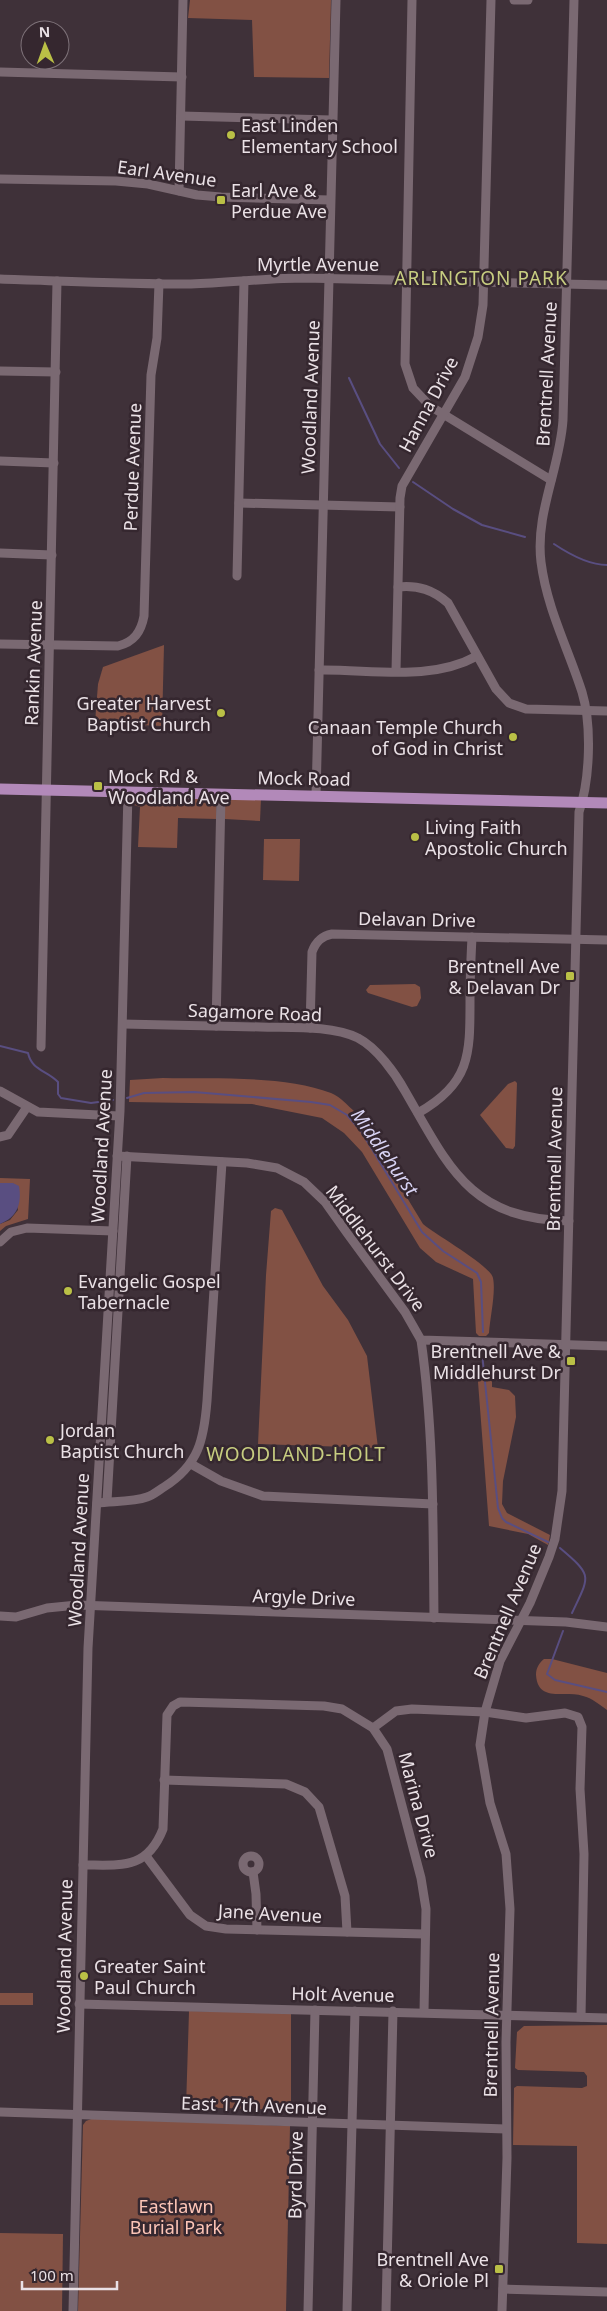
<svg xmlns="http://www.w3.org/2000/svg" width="607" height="2311" viewBox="0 0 607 2311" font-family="'Noto Sans',sans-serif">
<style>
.green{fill:#825144}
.water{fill:#594e81}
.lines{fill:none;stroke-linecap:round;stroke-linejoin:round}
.stream{stroke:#594e81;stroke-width:2}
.minor{stroke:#7a6972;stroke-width:9}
.major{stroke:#b289b9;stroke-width:11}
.poi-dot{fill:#bac046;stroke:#35272f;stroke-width:2}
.labels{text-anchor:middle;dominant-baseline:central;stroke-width:5;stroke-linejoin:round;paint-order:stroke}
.poi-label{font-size:18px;fill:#eae1e6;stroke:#35272f;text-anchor:start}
.street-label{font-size:18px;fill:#eae1e6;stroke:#35272f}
.park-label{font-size:18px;fill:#fdc5b7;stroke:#35272f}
.neighbourhood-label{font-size:19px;letter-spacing:1px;fill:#c7cd80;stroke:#35272f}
.water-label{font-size:19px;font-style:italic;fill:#d9d4f5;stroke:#35272f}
</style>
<rect width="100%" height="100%" fill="#3f3139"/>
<g class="green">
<polygon points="190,0 331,0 329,78 254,77 252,20 188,18"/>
<polygon points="164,645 162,726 95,723 98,684 103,667"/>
<polygon points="143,796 216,799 217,819 178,818 177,848 138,847 140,807 134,805 134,801"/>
<polygon points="228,798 261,798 260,821 225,819 225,803"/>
<polygon points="264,839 300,839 299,881 263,880"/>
<polygon points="415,984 420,987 421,998 417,1006 412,1007 368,993 366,990 370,985"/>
<path d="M 163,1078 C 212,1079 286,1075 331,1093 C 341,1097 347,1105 355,1112 L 423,1224 C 436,1235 491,1266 493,1278 C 496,1292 490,1318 489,1333 L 486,1336 L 479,1336 L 476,1333 L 473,1279 L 436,1262 L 420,1248 L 362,1152 L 344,1133 L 322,1118 L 252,1104 L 129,1102 L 130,1080 Z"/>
<polygon points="515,1081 517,1083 515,1146 513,1149 506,1148 480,1115 508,1084"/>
<polygon points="0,1178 30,1179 28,1219 6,1226 0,1231 0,1224 10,1220 18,1210 13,1183 0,1183"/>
<polygon points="275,1208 282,1210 323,1286 348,1320 367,1356 378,1448 258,1444 266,1275 271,1211"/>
<polygon points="487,1375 492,1380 492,1387 509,1390 515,1396 516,1417 503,1481 502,1504 507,1513 550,1535 548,1545 528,1534 489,1526 478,1382 479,1376"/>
<path d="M 544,1659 L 552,1659 L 607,1673 L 607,1710 C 600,1705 592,1698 583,1696 C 564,1690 538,1703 536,1675 C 536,1668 539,1663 544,1659 Z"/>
<rect x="0" y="1993" width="33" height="12"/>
<polygon points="189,2011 291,2013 291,2110 186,2107"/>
<polygon points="607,2025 607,2244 577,2243 577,2146 513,2145 514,2088 517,2086 582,2088 587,2086 587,2076 584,2072 518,2070 515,2068 517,2032 524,2026"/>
<polygon points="94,2118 290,2126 286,2311 78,2311 83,2125 86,2121"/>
<polygon points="0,2233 63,2234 62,2311 0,2311"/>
</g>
<path class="water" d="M 0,1183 L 13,1183 L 19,1186 C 22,1204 17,1217 0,1224 Z"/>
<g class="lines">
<g class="stream">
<polyline points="349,378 380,444 399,468"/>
<polyline points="413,482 453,509 482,525 525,537"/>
<path d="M 554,544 C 569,554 588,565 607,565"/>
<path d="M 0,1046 L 28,1053 C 32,1071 47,1070 58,1082 L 58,1094 L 61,1098 L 91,1103 L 113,1100"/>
<polyline points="127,1098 144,1093 194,1092 311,1102 330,1105 347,1115 361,1131 422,1232 443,1251 477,1273 481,1282 483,1332"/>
<polyline points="482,1353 498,1508 502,1518 506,1522 548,1542"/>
<path d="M 560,1548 C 593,1576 590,1575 572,1613"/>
<polyline points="563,1631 547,1674 555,1680 607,1692"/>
</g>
<g class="minor">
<polyline points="412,0 405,364 413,388 430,406 551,480"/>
<polyline points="514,0 528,0"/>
<polyline points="0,72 182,77"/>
<polyline points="181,116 332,120"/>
<polyline points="0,179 116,181 148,184 197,195 221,197 330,200"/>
<polyline points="179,191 183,0"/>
<path d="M 0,279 C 64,281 127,284 191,284 C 229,283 267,278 305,278 L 607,285"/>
<polyline points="0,371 56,372"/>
<polyline points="0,461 54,463"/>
<polyline points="239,503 400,507"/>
<polyline points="0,553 52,555"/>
<polyline points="237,576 244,281"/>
<path d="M 398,587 C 419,585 433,590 448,603 L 496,689 L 509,703 L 526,709 L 607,711"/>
<path d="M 0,644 L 118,646 C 134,642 141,632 144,616 L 151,375 L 157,338 L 159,283"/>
<path d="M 319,670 C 371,669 430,682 477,656"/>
<polyline points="396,671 400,498 402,486 465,377 478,337 483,305 491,0"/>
<polyline points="316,796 336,0"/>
<path d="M 123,1024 C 169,1025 215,1026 260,1027 C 290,1028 331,1025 358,1038 C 377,1048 395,1073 405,1091 C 449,1167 469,1219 569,1221"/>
<polyline points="216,1026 221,795"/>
<path d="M 310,1028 L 312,952 C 316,941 322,936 332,934 L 607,940"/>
<polyline points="41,1047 57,281"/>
<polyline points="0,1091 38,1112 119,1116"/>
<path d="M 418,1113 C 471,1083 470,1054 470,999 C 470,978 471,957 472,937"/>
<polyline points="0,1137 8,1135 27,1107"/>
<polyline points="117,1156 247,1163 277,1168 304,1182 325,1202 347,1233 405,1312 421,1340 607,1346"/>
<polyline points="0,1242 11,1232 27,1228 113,1231"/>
<path d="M 421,1340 C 434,1432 433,1525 434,1618"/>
<polyline points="191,1464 221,1481 263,1496 433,1504"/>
<polyline points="107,1501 127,1156"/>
<path d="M 97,1503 C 113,1501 133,1502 147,1497 C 153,1495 159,1490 164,1487 C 199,1465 204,1439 207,1401 L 222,1162"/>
<polyline points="0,1616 16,1617 47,1608 77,1605 566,1622 607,1627"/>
<polyline points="373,1728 396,1711 412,1709 485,1712 526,1718 565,1713 578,1717 582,1727 580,1789 584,1854 581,2017"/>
<polyline points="164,1780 286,1784 305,1792 319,1807 345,1896 347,1932"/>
<circle cx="251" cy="1864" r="8"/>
<polyline points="146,1856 190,1915 206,1926 226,1929 425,1934"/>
<path d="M 83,1865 C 121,1865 147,1870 163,1829 L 167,1715 L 173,1706 L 180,1702 L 324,1706 L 342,1709 L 373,1728 L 387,1749 L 421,1878 L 426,1909 L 424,2012"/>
<polyline points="253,1872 256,1894 257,1930"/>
<polyline points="79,2004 607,2018"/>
<polyline points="0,2112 506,2129"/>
<polyline points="503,2289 607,2292"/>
<polyline points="73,2311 88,1648 120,1111 128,792"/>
<polyline points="308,2311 315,2010"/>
<polyline points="347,2311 355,2011"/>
<polyline points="386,2311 393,2011"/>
<path d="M 502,2311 L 507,2158 L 506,2042 L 510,1909 L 506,1854 L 490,1803 L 480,1745 L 485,1712 L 500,1661 L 530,1603 L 549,1557 L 555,1539 L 562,1491 L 579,812 C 590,780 592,725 582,692 C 568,648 547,609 541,562 C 535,513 560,468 563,420 L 574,0"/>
</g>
<polyline class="major" points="0,789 607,803"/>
</g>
<g class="poi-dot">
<circle cx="231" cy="135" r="5"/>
<rect x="216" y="195" width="10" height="10" rx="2.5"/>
<circle cx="221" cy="713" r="5"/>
<circle cx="513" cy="737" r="5"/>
<rect x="93" y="781" width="10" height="10" rx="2.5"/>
<circle cx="415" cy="837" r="5"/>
<rect x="565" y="971" width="10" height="10" rx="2.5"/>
<circle cx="68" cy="1291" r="5"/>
<rect x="566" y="1356" width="10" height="10" rx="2.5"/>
<circle cx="50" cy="1440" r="5"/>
<circle cx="84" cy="1976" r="5"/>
<rect x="494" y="2264" width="10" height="10" rx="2.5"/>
</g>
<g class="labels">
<g class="poi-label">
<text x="241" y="125">East Linden<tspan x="241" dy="21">Elementary School</tspan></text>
<text x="231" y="190">Earl Ave &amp;<tspan x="231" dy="21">Perdue Ave</tspan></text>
<text x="211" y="703" text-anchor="end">Greater Harvest<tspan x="211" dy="21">Baptist Church</tspan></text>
<text x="503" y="727" text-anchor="end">Canaan Temple Church<tspan x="503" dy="21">of God in Christ</tspan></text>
<text x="108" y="776">Mock Rd &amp;<tspan x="108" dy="21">Woodland Ave</tspan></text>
<text x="425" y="827">Living Faith<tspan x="425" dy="21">Apostolic Church</tspan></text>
<text x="560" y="966" text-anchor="end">Brentnell Ave<tspan x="560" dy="21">&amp; Delavan Dr</tspan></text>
<text x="78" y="1281">Evangelic Gospel<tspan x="78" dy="21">Tabernacle</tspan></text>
<text x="561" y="1351" text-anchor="end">Brentnell Ave &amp;<tspan x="561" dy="21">Middlehurst Dr</tspan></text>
<text x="60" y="1430">Jordan<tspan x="60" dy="21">Baptist Church</tspan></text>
<text x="94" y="1966">Greater Saint<tspan x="94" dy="21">Paul Church</tspan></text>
<text x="489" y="2259" text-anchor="end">Brentnell Ave<tspan x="489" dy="21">&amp; Oriole Pl</tspan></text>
</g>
<g class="street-label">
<text transform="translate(167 173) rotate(8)">Earl Avenue</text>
<text x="318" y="264">Myrtle Avenue</text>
<text transform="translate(546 374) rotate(-87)">Brentnell Avenue</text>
<text transform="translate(310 397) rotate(-88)">Woodland Avenue</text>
<text transform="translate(428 404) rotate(-62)">Hanna Drive</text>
<text transform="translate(132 467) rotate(-88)">Perdue Avenue</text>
<text transform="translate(33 663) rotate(-88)">Rankin Avenue</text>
<text transform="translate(304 778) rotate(1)">Mock Road</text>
<text transform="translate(417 919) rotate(1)">Delavan Drive</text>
<text transform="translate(255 1012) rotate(2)">Sagamore Road</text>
<text transform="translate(101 1146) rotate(-87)">Woodland Avenue</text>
<text transform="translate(554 1159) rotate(-89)">Brentnell Avenue</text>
<text transform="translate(376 1248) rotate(53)">Middlehurst Drive</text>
<text transform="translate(78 1550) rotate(-87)">Woodland Avenue</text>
<text transform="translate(304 1597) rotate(2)">Argyle Drive</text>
<text transform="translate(507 1611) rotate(-67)">Brentnell Avenue</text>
<text transform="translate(419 1805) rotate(75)">Marina Drive</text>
<text transform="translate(270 1913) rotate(3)">Jane Avenue</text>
<text transform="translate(64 1956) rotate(-89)">Woodland Avenue</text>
<text transform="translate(343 1994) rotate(1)">Holt Avenue</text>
<text transform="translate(491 2025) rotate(-89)">Brentnell Avenue</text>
<text transform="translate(254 2105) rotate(2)">East 17th Avenue</text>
<text transform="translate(295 2175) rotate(-89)">Byrd Drive</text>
</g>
<g class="park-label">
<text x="176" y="2206">Eastlawn<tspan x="176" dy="21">Burial Park</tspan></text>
</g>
<g class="neighbourhood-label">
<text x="481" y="278">ARLINGTON PARK</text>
<text x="296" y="1454">WOODLAND-HOLT</text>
</g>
<g class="water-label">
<text transform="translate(385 1152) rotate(55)">Middlehurst</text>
</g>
</g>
<g transform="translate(45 45) rotate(358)"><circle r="24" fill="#35272f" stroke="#7d7178"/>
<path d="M0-4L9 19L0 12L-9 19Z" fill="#bac046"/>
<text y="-8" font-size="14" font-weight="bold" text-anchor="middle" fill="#eae1e6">N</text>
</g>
<path d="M22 2281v8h95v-8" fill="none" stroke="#eae1e6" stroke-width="2.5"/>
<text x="30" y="2281" font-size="15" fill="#eae1e6" stroke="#35272f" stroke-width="4" paint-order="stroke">100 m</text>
</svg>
